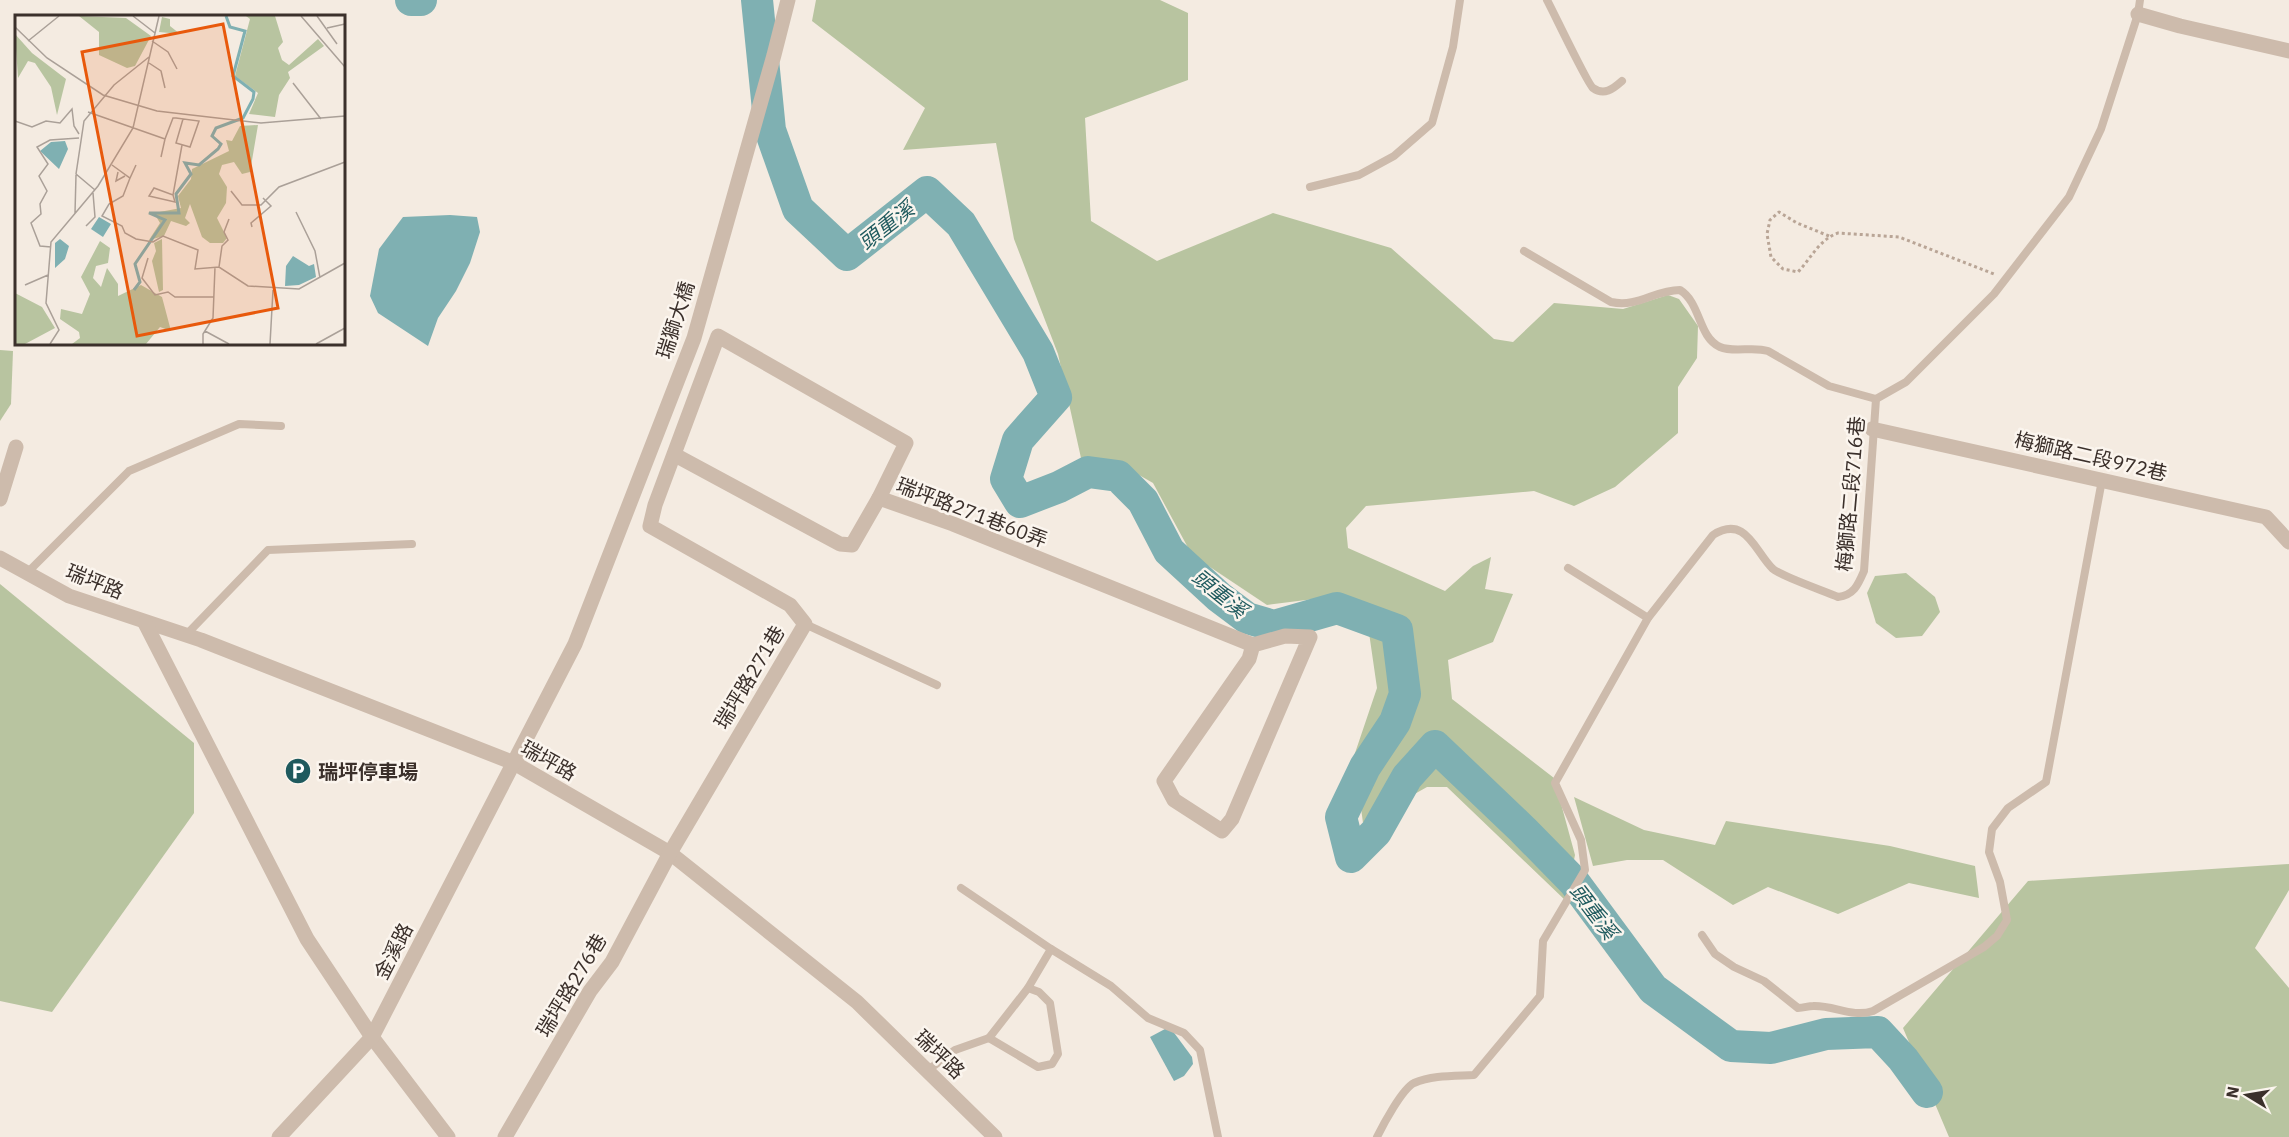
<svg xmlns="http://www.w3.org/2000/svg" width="2289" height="1137" viewBox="0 0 2289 1137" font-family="'IBM Plex Sans','Noto Sans TC',sans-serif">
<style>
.green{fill:#b8c4a0}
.water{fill:#7fb0b2}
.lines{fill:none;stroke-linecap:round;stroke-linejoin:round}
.river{stroke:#7fb0b2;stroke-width:32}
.path{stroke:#b9a596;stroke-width:3;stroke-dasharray:3 3;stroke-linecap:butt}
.lane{stroke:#cdbbac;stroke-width:8}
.street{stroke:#cdbbac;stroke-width:15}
.labels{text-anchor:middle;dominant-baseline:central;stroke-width:5;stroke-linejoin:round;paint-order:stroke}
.street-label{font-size:20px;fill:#3b302b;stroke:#fbf5ee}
.poi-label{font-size:20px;font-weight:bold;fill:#3b302b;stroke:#fbf5ee;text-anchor:start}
.water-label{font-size:21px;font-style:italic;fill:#1f5a5e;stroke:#fbf5ee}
.inset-river{fill:none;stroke:#7fb0b2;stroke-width:3}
.inset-road{fill:none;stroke:#aaa098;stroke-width:1.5}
.view{fill:#e8590c;fill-opacity:0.15;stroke:#e8590c;stroke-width:3}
.inset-edge{fill:none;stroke:#3b302b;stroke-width:3}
</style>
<rect width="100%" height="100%" fill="#f4ebe1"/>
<g class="green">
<polygon points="816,0 1160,0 1188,13 1188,80 1085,118 1091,221 1157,261 1273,213 1391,248 1494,339 1513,342 1554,303 1623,309 1668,295 1679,299 1698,326 1697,358 1678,387 1678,433 1615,487 1574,506 1534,491 1366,506 1346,528 1348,548 1445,591 1473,566 1491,557 1485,589 1513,594 1493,642 1448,660 1452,699 1554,778 1575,855 1566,901 1447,787 1427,787 1363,823 1354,756 1377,688 1365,605 1330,597 1267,605 1192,555 1153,483 1118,463 1081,458 1058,354 1014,239 996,143 903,150 925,108 812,21"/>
<polygon points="0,350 13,351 11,404 0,421"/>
<polygon points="1906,573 1935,597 1940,612 1922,636 1896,638 1876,623 1867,593 1875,576"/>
<polygon points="0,584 194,743 194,813 52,1012 0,1001"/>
<polygon points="1574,797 1644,830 1715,845 1726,821 1890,846 1975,866 1979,898 1909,883 1838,914 1768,887 1733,905 1663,860 1627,860 1593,866"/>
<polygon points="2289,864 2289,890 2255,948 2289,988 2289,1137 1949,1137 1903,1028 2028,881"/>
</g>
<g class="water">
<polygon points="450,215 477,217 480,232 470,263 456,291 438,318 428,346 378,313 370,296 379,249 403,217"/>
<polygon points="1165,1029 1172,1030 1192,1057 1193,1064 1184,1076 1174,1081 1150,1037"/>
</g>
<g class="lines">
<g class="river">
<polyline points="411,0 421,0"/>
<polyline points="757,0 770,130 798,209 847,255 927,192 961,224 1038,352 1056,397 1018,440 1006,479 1020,502 1059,487 1088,472 1118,476 1143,501 1169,551 1219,597 1247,618 1274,626 1337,608 1397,630 1405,694 1395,722 1365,767 1341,817 1351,857 1376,832 1407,777 1435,746 1523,830 1574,882 1653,989 1731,1046 1771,1048 1826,1034 1878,1032 1903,1059 1927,1092"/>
</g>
<path class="path" d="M 1829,236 L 1797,223 L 1779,212 L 1770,220 L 1767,234 L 1771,257 L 1783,269 L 1798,272 C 1811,258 1820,239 1838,233 L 1899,237 L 1994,274"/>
<g class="lane">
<path d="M 1547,0 C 1553,11 1588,85 1593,88 C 1604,96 1613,89 1622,81"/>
<polyline points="1310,187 1359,175 1394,156 1432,123 1453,47 1460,0"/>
<path d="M 1524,251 L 1611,302 C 1638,308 1654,290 1680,290 C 1701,303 1698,337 1720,347 C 1734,353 1753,346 1768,351 L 1829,386 L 1876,399"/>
<polyline points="1568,568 1648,618"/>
<polyline points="26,574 129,471 239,424 281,426"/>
<polyline points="805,624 937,685"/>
<polyline points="186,635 268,550 412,544"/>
<path d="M 1702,935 L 1715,954 L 1734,967 L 1764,981 L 1798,1008 C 1804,1008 1808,1006 1813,1006 C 1834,1005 1852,1018 1873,1011 L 1984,947 L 1997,936 L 2007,920 L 2000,882 L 1989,852 L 1992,829 L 2008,808 L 2046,782 L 2102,480"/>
<polyline points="1051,949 1111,986 1148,1018 1184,1033 1200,1050 1218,1137"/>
<polyline points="989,1038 1038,1067 1052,1064 1058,1054 1050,1003 1039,992 1028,988"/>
<polyline points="928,1070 955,1050 989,1038 1028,988 1051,949 961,888"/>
<path d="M 1377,1137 C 1383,1125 1402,1089 1414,1083 C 1432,1075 1454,1076 1474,1075 L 1540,996 L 1543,941 L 1585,870 L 1581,840 L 1555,783 L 1648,618 L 1713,535 C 1746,514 1755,552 1773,569 C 1783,577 1824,591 1838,597 C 1854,595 1858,585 1864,571 L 1876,399 L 1906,382 L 1994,294 L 2069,197 L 2101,129 L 2138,14 L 2140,0"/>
</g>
<g class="street">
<polyline points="2138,14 2180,26 2289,51"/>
<polyline points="1872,429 2266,517 2289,542"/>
<polyline points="879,498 953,524 1253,645 1249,659 1164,781 1174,800 1222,831 1232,819 1310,637 1285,636 1253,645"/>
<polyline points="0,499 16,447"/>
<polyline points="0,558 69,596 201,640 514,763 670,853 857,1002 995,1137"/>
<polyline points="145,623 307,939 372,1037 448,1137"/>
<polyline points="279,1137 372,1037 575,644 694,338 774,55 788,0"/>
<polyline points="505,1137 590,991 612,962 670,853 805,624 790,605 650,526 655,505 718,336 906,443 879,498 852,545 840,544 675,455"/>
</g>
</g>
<defs>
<symbol id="parking-disc" viewBox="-11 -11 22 22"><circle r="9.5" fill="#1f5a5e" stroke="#fbf5ee"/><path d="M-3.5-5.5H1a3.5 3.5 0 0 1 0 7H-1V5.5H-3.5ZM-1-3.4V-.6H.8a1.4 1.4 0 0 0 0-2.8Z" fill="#fff"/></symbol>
</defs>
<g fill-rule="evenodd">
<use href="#parking-disc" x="283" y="756" width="30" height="30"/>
</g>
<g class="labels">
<g class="street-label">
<text transform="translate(675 320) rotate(-72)">瑞獅大橋</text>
<text transform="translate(2091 456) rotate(13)">梅獅路二段972巷</text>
<text transform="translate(1850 494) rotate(-85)">梅獅路二段716巷</text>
<text transform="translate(972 512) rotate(21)">瑞坪路271巷60弄</text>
<text transform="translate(95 581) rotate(22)">瑞坪路</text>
<text transform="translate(749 677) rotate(-59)">瑞坪路271巷</text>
<text transform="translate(549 760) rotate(29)">瑞坪路</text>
<text transform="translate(393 951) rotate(-63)">金溪路</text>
<text transform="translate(571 985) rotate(-59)">瑞坪路276巷</text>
<text transform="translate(940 1054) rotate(44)">瑞坪路</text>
</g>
<g class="poi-label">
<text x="318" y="771">瑞坪停車場</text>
</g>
<g class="water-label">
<text transform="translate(886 225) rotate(-38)">頭重溪</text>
<text transform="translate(1220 593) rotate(39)">頭重溪</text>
<text transform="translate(1594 911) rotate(53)">頭重溪</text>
</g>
</g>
<g transform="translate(15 15)">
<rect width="330" height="330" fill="#f4ebe1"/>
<path d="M 64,1 L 111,3 L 136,21 L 120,51 L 112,53 L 84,40 L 84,17 ZM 231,1 L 260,1 L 268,27 L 263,33 L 267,45 L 274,50 L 303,24 L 309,31 L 273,57 L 275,63 L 264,80 L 260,102 L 234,99 L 243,78 L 220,61 L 235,4 ZM 147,2 L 155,4 L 155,11 L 165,19 L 144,17 ZM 0,19 L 17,38 L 51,64 L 42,100 L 36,72 L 20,48 L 13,46 L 3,63 ZM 243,110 L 235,157 L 227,159 L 219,147 L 207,150 L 204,159 L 212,172 L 211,188 L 202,203 L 212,223 L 208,228 L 195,228 L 187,222 L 175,189 L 170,203 L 175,208 L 171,211 L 156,206 L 149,221 L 134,225 L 145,208 L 139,198 L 166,193 L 163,181 L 176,164 L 177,154 L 214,136 L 211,125 L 217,126 L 225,111 ZM 147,224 L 148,275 L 144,277 L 137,246 L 141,236 L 139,228 ZM 85,226 L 95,233 L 93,248 L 81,251 L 78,263 L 86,272 L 92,253 L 103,269 L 103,281 L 126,270 L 147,282 L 156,316 L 145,312 L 131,329 L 57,329 L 65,323 L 64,317 L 45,304 L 46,294 L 67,299 L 75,279 L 66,262 ZM 0,278 L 27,292 L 40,313 L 10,329 L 0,329 Z" fill="#b8c4a0"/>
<path d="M 50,126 L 53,134 L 44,154 L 25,136 L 36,127 ZM 84,202 L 96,209 L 88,222 L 76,214 ZM 45,224 L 54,231 L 50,244 L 40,253 L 40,228 ZM 278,241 L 294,251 L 299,249 L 301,262 L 284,270 L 270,271 L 271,251 Z" fill="#7fb0b2"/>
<path class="inset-river" d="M 119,275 L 125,267 L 120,249 L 150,205 L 134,198 L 164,198 L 161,179 L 176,159 L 170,148 L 184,150 L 203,134 L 206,129 L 197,121 L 201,113 L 228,103 L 238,84 L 239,77 L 218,61 L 230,16 L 215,12 L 211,1"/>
<path class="inset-road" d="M 118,1 L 140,18M 286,1 L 330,52M 302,1 L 322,29M 0,12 L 32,43 L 88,80 L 142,96 L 246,108 L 330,101M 312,13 L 330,9M 13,26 L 44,1M 137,26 L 153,37 L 162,54M 134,48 L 146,56 L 150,73M 278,68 L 306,104M 73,97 L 150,124 L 158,103 L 161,103 L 184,106 L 175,132 L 161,128 L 168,104M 0,106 L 17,112 L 31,106 L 45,108 L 57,94 L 59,111 L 64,119M 146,142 L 150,124M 97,150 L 115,163 L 121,150M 103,157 L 101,166 L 110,161M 115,163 L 108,181 L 94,189 L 87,201 L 107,211 L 110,218 L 121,224 L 138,227 L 148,221 L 183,235 L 180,254 L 204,252 L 233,271 L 284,274 L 330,248M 80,175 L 61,159 L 69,106 L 99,70 L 134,42M 216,176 L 227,190 L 246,190 L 264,172 L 330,147M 158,180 L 160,187 L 134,181 L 139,173 L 158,180 L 167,130M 281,197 L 300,236 L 305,263M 60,198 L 61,160M 71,211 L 80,202 L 78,178M 237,212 L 236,208 L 256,191 L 248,183M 36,232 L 25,231 L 16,208 L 26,199 L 25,189 L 32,176 L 24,161 L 33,149 L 22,132 L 35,125 L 64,123M 133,243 L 127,263 L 140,280 L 153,277 L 160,282 L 199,282M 204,252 L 207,231 L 213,225 L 209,217 L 214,204M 10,270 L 33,260M 190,316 L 214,329M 35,329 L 44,315 L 31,288 L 36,227 L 83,171 L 118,113 L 144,1M 188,329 L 188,319 L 198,303 L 200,252M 255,329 L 258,275M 301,329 L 330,313"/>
<path class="view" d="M 208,9 L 263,293 L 122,321 L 67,37 Z"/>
<rect width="330" height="330" class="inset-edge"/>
</g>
<g transform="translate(2247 1095) rotate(281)" stroke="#fbf5ee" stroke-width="4.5" paint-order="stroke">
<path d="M0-4.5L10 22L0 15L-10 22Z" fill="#3b302b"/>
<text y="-9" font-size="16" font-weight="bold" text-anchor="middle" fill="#3b302b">N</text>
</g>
</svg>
